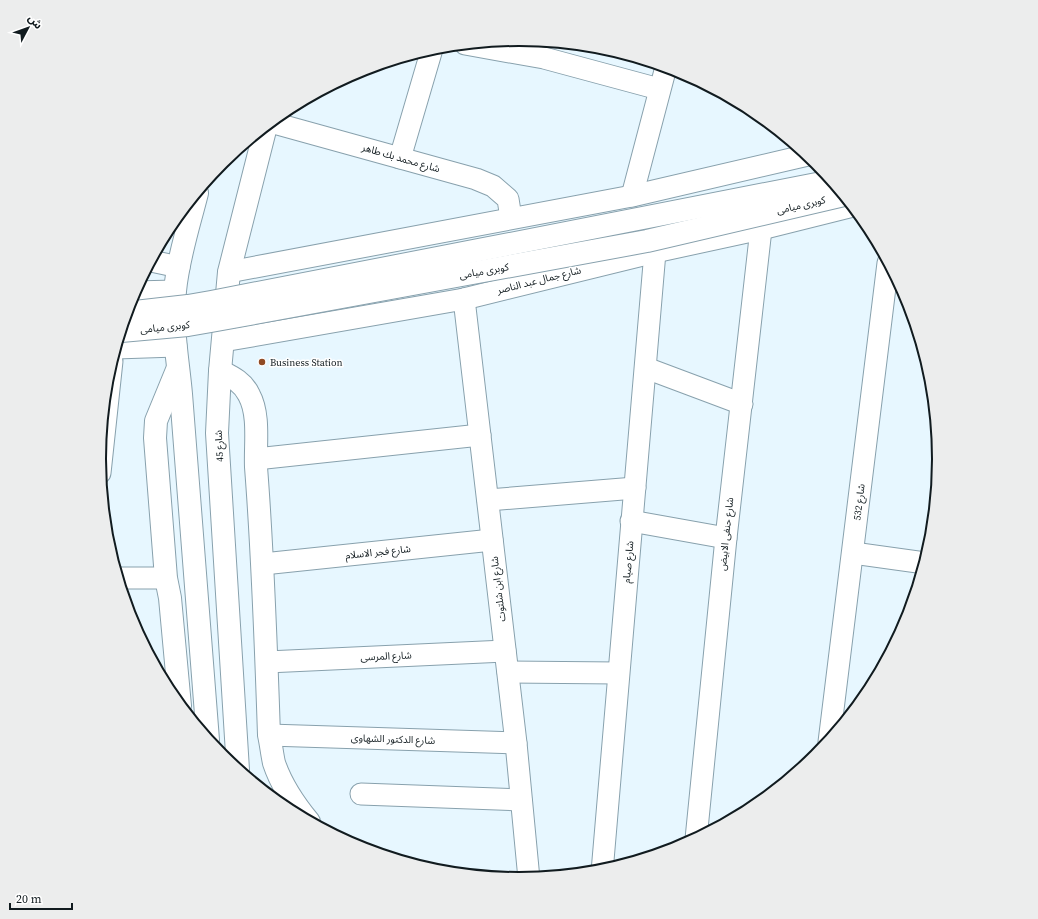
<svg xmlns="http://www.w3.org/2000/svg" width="1038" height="919" viewBox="0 0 1038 919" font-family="'Source Serif 4','Noto Sans Arabic',serif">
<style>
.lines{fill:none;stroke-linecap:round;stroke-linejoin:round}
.minor-casing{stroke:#88a1ad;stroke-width:23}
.major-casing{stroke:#88a1ad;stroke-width:24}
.minor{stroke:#fff;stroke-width:21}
.major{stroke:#fff;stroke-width:22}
.major-bridge-casing{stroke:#88a1ad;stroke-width:24;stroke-linecap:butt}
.major-bridge{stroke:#fff;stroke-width:22}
.poi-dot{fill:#904a24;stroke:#fff;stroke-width:1.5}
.labels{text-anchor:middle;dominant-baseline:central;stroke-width:3;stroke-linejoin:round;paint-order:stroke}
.street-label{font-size:10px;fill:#111b1f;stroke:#fff}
.poi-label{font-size:10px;fill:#111b1f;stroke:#fff;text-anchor:start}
.rim{fill:none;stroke:#111b1f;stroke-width:2}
</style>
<rect width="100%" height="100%" fill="#e7f7ff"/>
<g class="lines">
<defs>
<g id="minor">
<polyline points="465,44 544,58 659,89"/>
<polyline points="270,122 476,179 493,186 508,199 511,218"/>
<polyline points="400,158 432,49"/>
<polyline points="632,196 666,67"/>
<polyline points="151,261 179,267"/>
<polyline points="229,272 632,196 808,155"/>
<polyline points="134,292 175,291"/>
<polyline points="464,299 516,743 529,879"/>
<polyline points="223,341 464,299 655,252 761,229 853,206"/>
<polyline points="116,348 176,346"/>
<polyline points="646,368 742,404"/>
<polyline points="256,459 480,435"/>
<polyline points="100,473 112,361"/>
<polyline points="488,500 635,488"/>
<polyline points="631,521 726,538"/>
<polyline points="853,553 925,563"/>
<polyline points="263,564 492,540"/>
<polyline points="118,578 166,578"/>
<polyline points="267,662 505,651"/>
<polyline points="508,672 618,673"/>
<polyline points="269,735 516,743"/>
<polyline points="829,742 888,263"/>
<polyline points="361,794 521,800"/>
<polyline points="696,839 726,538 761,229"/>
<polyline points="602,872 655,252"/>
</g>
<g id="major">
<path d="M 197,193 C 189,225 178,258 175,291 C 171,325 178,360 181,394 L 208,740"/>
<polyline points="177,370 156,421 155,438 166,578 170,598 180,706"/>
<path d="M 220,371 C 232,377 243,382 249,395 C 260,415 255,445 256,467 C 263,556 266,645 269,735 C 271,744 272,754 274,763 C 281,784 295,805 309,822"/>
<polyline points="238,770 217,433 220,371 229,272 266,126"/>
</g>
</defs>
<use href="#minor" class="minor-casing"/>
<use href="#major" class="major-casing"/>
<use href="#minor" class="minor"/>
<use href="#major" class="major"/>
<defs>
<g id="major-bridge">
<path d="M 126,313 L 188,306 L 211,302 C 418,261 625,223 832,181"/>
<polyline points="121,331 188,325 211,321 647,241 844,195"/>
</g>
</defs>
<use href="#major-bridge" class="major-bridge-casing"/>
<use href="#major-bridge" class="major-bridge"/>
</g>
<circle class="poi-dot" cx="262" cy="362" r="4"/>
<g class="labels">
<g class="street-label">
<text transform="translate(401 158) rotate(16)">شارع محمد بك طاهر</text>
<text transform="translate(801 205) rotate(-13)">كوبرى ميامى</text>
<text transform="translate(484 271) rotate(-10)">كوبرى ميامى</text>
<text transform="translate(539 280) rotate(-14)">شارع جمال عبد الناصر</text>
<text transform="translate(165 327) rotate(-6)">كوبرى ميامى</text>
<text transform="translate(219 446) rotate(-93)">شارع 45</text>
<text transform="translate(859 502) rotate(-83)">شارع 532</text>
<text transform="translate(726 534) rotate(-84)">شارع حنفى الابيض</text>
<text transform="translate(378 552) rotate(-6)">شارع فجر الاسلام</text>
<text transform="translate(628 562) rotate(-85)">شارع صيام</text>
<text transform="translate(498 589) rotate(-97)">شارع ابن شلتوت</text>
<text transform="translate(386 656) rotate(-2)">شارع المرسى</text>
<text transform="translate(393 739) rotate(2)">شارع الدكتور الشهاوى</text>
</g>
<g class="poi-label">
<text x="270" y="362">Business Station</text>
</g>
</g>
<path d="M0 0H1038V919H0ZM106 459a413 413 0 1 1 826 0a413 413 0 1 1-826 0Z" fill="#eceded" fill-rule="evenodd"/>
<path class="rim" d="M106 459a413 413 0 1 1 826 0a413 413 0 1 1-826 0Z"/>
<g transform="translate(28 28) rotate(49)" stroke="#ffffff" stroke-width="3" paint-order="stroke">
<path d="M0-3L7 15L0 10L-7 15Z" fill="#111b1f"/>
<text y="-6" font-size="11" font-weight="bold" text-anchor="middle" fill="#111b1f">ش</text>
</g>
<path d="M10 903v6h62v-6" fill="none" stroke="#111b1f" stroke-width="2"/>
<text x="16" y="903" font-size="12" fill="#111b1f" stroke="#ffffff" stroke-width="3" paint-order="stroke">20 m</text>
</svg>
